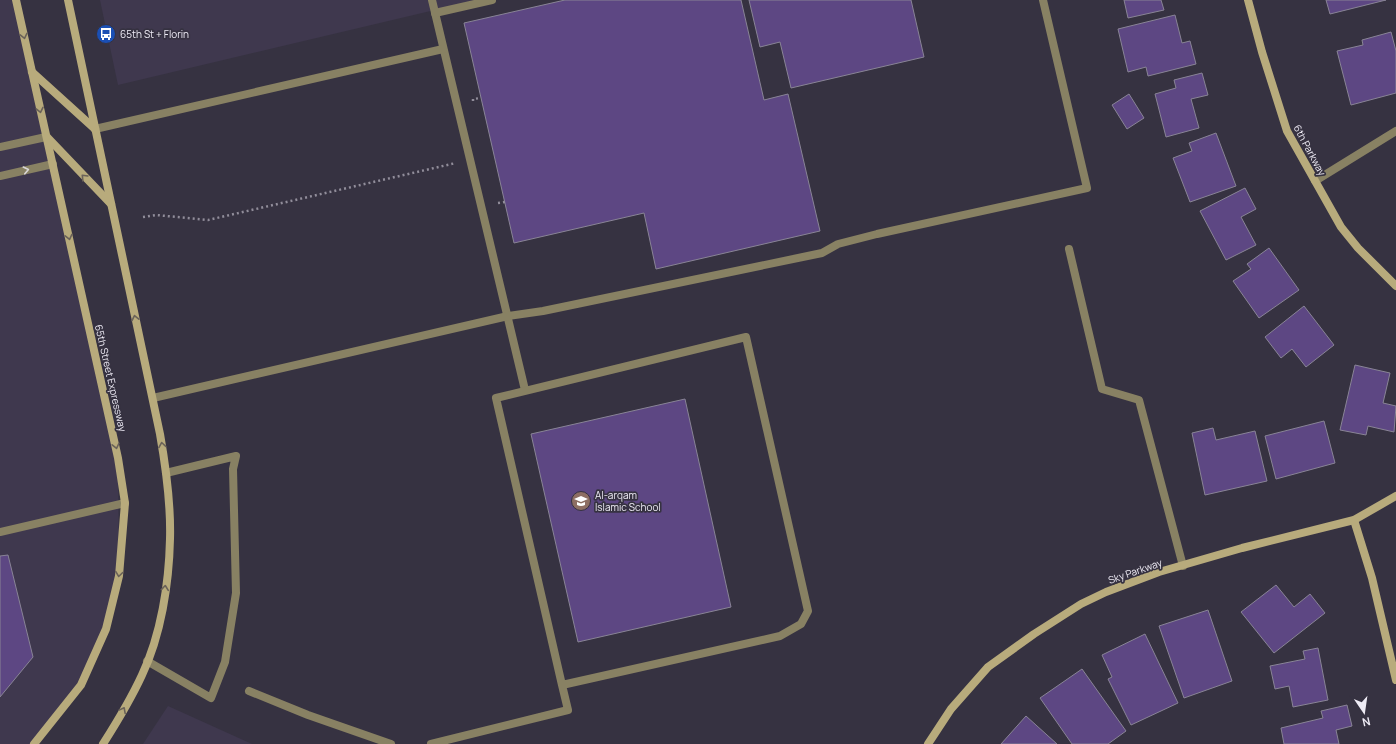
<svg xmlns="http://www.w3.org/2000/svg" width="1396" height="744" viewBox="0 0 1396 744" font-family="Manrope,sans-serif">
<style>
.built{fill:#3f384e}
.building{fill:#5d4783;stroke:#898496}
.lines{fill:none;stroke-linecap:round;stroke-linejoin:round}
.path{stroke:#918d9a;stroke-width:2.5;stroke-dasharray:2 3;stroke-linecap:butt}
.lane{stroke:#888163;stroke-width:8}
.street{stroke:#888163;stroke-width:8}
.secondary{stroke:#b8ab7c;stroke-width:8}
.oneway{stroke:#6a6259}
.oneway2{stroke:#dad6d8}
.labels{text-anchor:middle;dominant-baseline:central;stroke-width:3.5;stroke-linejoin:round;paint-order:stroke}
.poi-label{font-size:10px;fill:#eeebf5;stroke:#363241;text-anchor:start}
.street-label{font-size:10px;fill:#eeebf5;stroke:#363241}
</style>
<rect width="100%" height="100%" fill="#363241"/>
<g class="built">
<polygon points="0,0 17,0 118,458 119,576 106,629 81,685 34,744 0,744"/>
<polygon points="100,0 477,0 118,85"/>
<polygon points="168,706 252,744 143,744"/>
</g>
<g class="building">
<polygon points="565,0 741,0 764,100 788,94 820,231 656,269 644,213 514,243 464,23"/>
<polygon points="749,0 911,0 924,57 791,88 780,42 760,47"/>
<polygon points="1124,0 1161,0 1164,10 1128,18"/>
<polygon points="1326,0 1386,0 1330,14"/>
<polygon points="1175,15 1182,43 1190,41 1196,64 1148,76 1146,67 1128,72 1118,29"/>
<polygon points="1391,32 1396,51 1396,93 1351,105 1337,51 1363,45 1362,40"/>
<polygon points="1202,73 1208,95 1191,99 1199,128 1166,137 1155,94 1176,88 1174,80"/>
<polygon points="1129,94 1144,118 1127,129 1112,105"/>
<polygon points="1216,133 1236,186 1190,202 1173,158 1192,151 1189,143"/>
<polygon points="1245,188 1256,209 1241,217 1256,245 1226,260 1200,211"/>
<polygon points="1269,248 1299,290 1259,318 1233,281 1251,269 1247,264"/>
<polygon points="1304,306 1334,345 1306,367 1292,349 1281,358 1265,337"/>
<polygon points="1355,365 1390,373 1383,403 1396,406 1394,432 1368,426 1366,435 1340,430"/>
<polygon points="685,399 731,607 578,642 531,434"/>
<polygon points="1324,421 1335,463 1276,479 1265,436"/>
<polygon points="1213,428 1216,440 1255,431 1267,481 1205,495 1192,433"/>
<polygon points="8,555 33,657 0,697 0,556"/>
<polygon points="1276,585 1294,607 1310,594 1325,613 1274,653 1241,612"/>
<polygon points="1208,610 1232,681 1184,698 1159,626"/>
<polygon points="1145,634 1178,703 1131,725 1108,679 1112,677 1102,655"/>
<polygon points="1318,648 1328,700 1293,707 1289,686 1275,689 1270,666 1305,659 1303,651"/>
<polygon points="1082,669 1126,731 1108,744 1072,744 1040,698"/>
<polygon points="1347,705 1352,726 1336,730 1339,744 1284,744 1281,728 1323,718 1321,711"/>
<polygon points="1026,716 1057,744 1001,744"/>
</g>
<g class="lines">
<g class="path">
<polyline points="473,101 473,99 481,98"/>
<polyline points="498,203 505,202"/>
<polyline points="143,217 156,215 208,220 456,163"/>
</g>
<g class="lane">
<polyline points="432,0 525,390"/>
<polyline points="435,13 492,0"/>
<polyline points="95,129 443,49"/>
<polyline points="0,147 46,137"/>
<polyline points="0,176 53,164"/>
<polyline points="1069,249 1102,389 1139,400 1183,566"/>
<polyline points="153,398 508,316 543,311 822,253 838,244 877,234 1087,188 1043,0"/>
<polyline points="0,532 125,503"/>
<polyline points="147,661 211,698 225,662 236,593 233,469 236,456 166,473"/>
<polyline points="249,691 308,715 391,744"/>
<polyline points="431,744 568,710 562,685 496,398 746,337 808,611 801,624 780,636 562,685"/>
</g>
<polyline class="street" points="1315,181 1396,131"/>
<g class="secondary">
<polyline points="16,0 118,458 125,503 119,576 106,629 81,685 34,744"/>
<path d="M 68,0 L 160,434 C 166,468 171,504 170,539 C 169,584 161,635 142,675 C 131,699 117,722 103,744"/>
<polyline points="1248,0 1262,52 1287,131 1341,227 1358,248 1396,286"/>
<polyline points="32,72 95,129"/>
<polyline points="47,137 111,204"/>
<polyline points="1354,520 1372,578 1396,680"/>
<polyline points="928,744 951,709 988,667 1034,634 1081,604 1106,592 1159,572 1242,548 1354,520 1396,496"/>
</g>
</g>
<defs><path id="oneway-chevron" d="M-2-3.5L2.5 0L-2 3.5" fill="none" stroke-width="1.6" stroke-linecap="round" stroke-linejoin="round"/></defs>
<g class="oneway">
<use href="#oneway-chevron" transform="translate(24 36) rotate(77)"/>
<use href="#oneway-chevron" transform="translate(40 110) rotate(78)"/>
<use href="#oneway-chevron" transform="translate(84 177) rotate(-134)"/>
<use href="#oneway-chevron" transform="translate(69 237) rotate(77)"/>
<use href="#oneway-chevron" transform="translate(135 318) rotate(-102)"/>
<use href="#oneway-chevron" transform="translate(162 445) rotate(-99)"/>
<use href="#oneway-chevron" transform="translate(116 446) rotate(77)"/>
<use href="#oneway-chevron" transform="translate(119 574) rotate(98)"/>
<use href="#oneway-chevron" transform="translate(165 588) rotate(-84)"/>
<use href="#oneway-chevron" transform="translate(123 710) rotate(-62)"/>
</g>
<use class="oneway2" href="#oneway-chevron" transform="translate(26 170) rotate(-13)"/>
<defs>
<symbol id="bus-disc" viewBox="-11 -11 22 22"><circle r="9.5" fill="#1a4fb4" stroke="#363241"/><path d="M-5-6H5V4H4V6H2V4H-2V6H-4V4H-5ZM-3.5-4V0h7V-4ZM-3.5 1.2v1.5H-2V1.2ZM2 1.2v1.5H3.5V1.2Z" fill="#fff"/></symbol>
<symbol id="school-disc" viewBox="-11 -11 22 22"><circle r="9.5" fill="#8d6e63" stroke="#363241"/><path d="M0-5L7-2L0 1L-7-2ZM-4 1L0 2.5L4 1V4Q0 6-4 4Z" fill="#fff"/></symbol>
</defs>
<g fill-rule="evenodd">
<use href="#bus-disc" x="95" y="23" width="22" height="22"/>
<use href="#school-disc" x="570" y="490" width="22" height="22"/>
</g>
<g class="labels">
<g class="poi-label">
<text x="120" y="34">65th St + Florin</text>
<text x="595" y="495">Al-arqam<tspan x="595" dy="12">Islamic School</tspan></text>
</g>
<g class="street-label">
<text transform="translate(1310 150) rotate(62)">6th Parkway</text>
<text transform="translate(111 378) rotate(77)">65th Street Expressway</text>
<text transform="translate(1135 571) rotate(-19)">Sky Parkway</text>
</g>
</g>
<g transform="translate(1364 712) rotate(167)" stroke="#363241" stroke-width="3" paint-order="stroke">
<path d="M0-3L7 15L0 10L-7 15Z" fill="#eeebf5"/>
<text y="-6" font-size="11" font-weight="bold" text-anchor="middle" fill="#eeebf5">N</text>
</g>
</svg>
